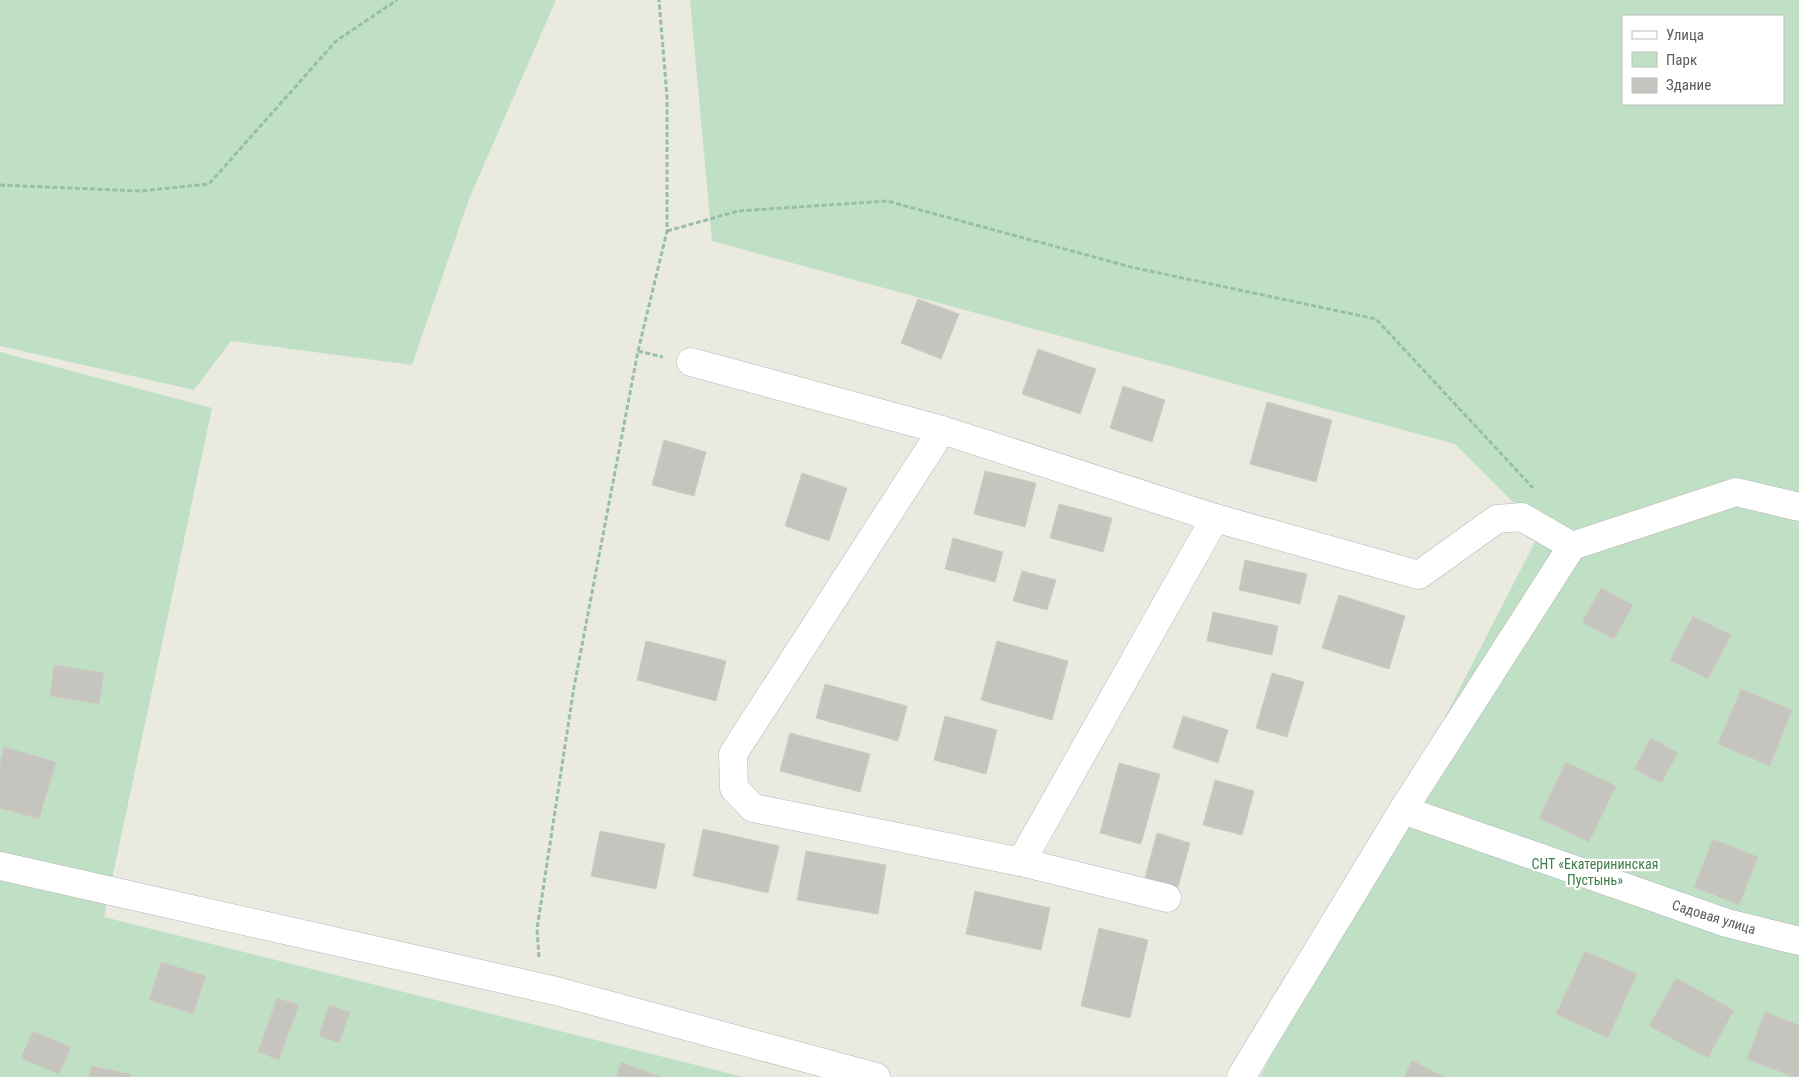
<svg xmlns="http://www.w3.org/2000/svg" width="1799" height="1077" viewBox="0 0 1799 1077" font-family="'Roboto Condensed',sans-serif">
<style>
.green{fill:#bfe0c4;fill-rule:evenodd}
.building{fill:#c6c4be;stroke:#cfccc0}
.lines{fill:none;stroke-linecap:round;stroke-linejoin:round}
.minor-casing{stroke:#b3b6ba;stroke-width:29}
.path{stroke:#98bea8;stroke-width:3;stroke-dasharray:5 2.5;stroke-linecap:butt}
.minor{stroke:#fff;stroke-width:28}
.labels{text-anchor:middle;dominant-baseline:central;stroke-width:4.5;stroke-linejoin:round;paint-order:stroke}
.park-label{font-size:14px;fill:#3c7d48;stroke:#fff}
.street-label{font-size:14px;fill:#595c60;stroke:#fff}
</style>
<rect width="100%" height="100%" fill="#ebeae1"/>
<g class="green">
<polygon points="0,0 556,0 469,199 412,365 231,341 194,390 0,346"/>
<path d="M 690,0 L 1799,0 L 1799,1077 L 1260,1077 L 1541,530 L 1455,444 L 712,241 ZM 1623,16 L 1783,16 L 1783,104 L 1623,104 Z"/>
<polygon points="0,352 212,408 104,917 744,1077 0,1077"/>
</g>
<g class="building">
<polygon points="918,299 959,314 941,359 901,343"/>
<polygon points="1038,349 1096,369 1080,414 1022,394"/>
<polygon points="1123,386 1165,400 1152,442 1110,428"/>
<polygon points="1267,402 1332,420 1316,482 1250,464"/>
<polygon points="664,440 706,452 694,496 652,485"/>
<polygon points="985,471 1036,483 1025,527 974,514"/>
<polygon points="802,473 847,488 829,541 785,526"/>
<polygon points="1059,504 1112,518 1103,552 1050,538"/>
<polygon points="953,538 1003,552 995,582 945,569"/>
<polygon points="1245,560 1307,574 1300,604 1239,590"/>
<polygon points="1022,571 1056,580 1047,610 1013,601"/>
<polygon points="1601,588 1633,605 1614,639 1582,622"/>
<polygon points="1339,595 1405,616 1389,669 1322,648"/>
<polygon points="1213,612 1278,626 1272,655 1207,641"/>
<polygon points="1693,616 1731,635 1708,679 1670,660"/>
<polygon points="646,641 726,661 716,701 637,680"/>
<polygon points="997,641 1068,661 1052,720 981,700"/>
<polygon points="54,665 104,673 99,704 50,696"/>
<polygon points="1272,673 1304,682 1287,737 1256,728"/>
<polygon points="825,684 907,706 898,741 816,718"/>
<polygon points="1741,689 1792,710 1770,766 1718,744"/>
<polygon points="945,716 997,730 986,774 934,760"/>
<polygon points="1183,716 1228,730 1218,763 1173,748"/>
<polygon points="790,733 870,754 860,792 780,771"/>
<polygon points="1651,738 1678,753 1661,783 1634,769"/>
<polygon points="4,747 56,762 39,819 0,808 0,763"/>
<polygon points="1566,762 1616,786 1589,842 1539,818"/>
<polygon points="1119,763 1160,774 1141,844 1100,833"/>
<polygon points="1215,780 1254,791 1242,835 1203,825"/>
<polygon points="703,829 779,846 768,893 693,876"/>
<polygon points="600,831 665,844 656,889 591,876"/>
<polygon points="1157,833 1190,843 1178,887 1145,878"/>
<polygon points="1713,839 1758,857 1739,905 1694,887"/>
<polygon points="806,851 886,865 878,914 797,900"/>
<polygon points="975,891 1050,908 1041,950 966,934"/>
<polygon points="1099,928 1148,940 1130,1018 1081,1006"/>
<polygon points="1585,951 1637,974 1608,1038 1556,1014"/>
<polygon points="161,962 206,976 193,1014 149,1000"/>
<polygon points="1676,978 1734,1010 1708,1058 1649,1026"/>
<polygon points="277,998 299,1005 279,1060 258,1052"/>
<polygon points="329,1005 350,1012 339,1043 319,1036"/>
<polygon points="1765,1012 1799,1025 1799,1077 1793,1077 1747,1059"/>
<polygon points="33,1031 71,1047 59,1074 21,1058"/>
<polygon points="1412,1060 1444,1077 1404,1077"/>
<polygon points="621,1062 661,1077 616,1077"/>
<polygon points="91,1066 131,1074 131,1077 89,1077"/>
</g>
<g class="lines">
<defs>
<g id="minor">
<polyline points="691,362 942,430 1215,518 1419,575 1497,519 1522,517 1572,546"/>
<polyline points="942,430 733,754 734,788 753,808 1021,862 1167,898"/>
<polyline points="1403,810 1727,923 1799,941"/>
<polyline points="1021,862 1215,518"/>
<polyline points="0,866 556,991 876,1077"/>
<polyline points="1241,1077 1403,810 1572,546 1736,492 1799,507"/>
</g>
</defs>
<use href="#minor" class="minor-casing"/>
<g class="path">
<polyline points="0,185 140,191 209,184 336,41 397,0"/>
<polyline points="667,231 738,211 887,201 1131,267 1376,319 1533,488"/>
<polyline points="638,351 663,357"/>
<polyline points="539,957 537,929 574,687 638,351 667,231 667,97 659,0"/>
</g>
<use href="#minor" class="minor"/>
</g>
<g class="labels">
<g class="park-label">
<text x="1595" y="864">СНТ «Екатерининская<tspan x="1595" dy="16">Пустынь»</tspan></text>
</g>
<g class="street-label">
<text transform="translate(1714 917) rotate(17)">Садовая улица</text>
</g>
</g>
<rect x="1622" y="15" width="162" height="90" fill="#ffffff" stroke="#bdbebf"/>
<rect x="1632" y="31" width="25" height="8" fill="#ffffff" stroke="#bdbebf"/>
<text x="1666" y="40" font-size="15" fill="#595c60">Улица</text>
<rect x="1632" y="52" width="25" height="15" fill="#bfe0c4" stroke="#bdbebf"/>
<text x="1666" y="65" font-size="15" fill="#595c60">Парк</text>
<rect x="1632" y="78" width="25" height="15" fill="#c6c4be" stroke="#bdbebf"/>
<text x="1666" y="90" font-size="15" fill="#595c60">Здание</text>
</svg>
